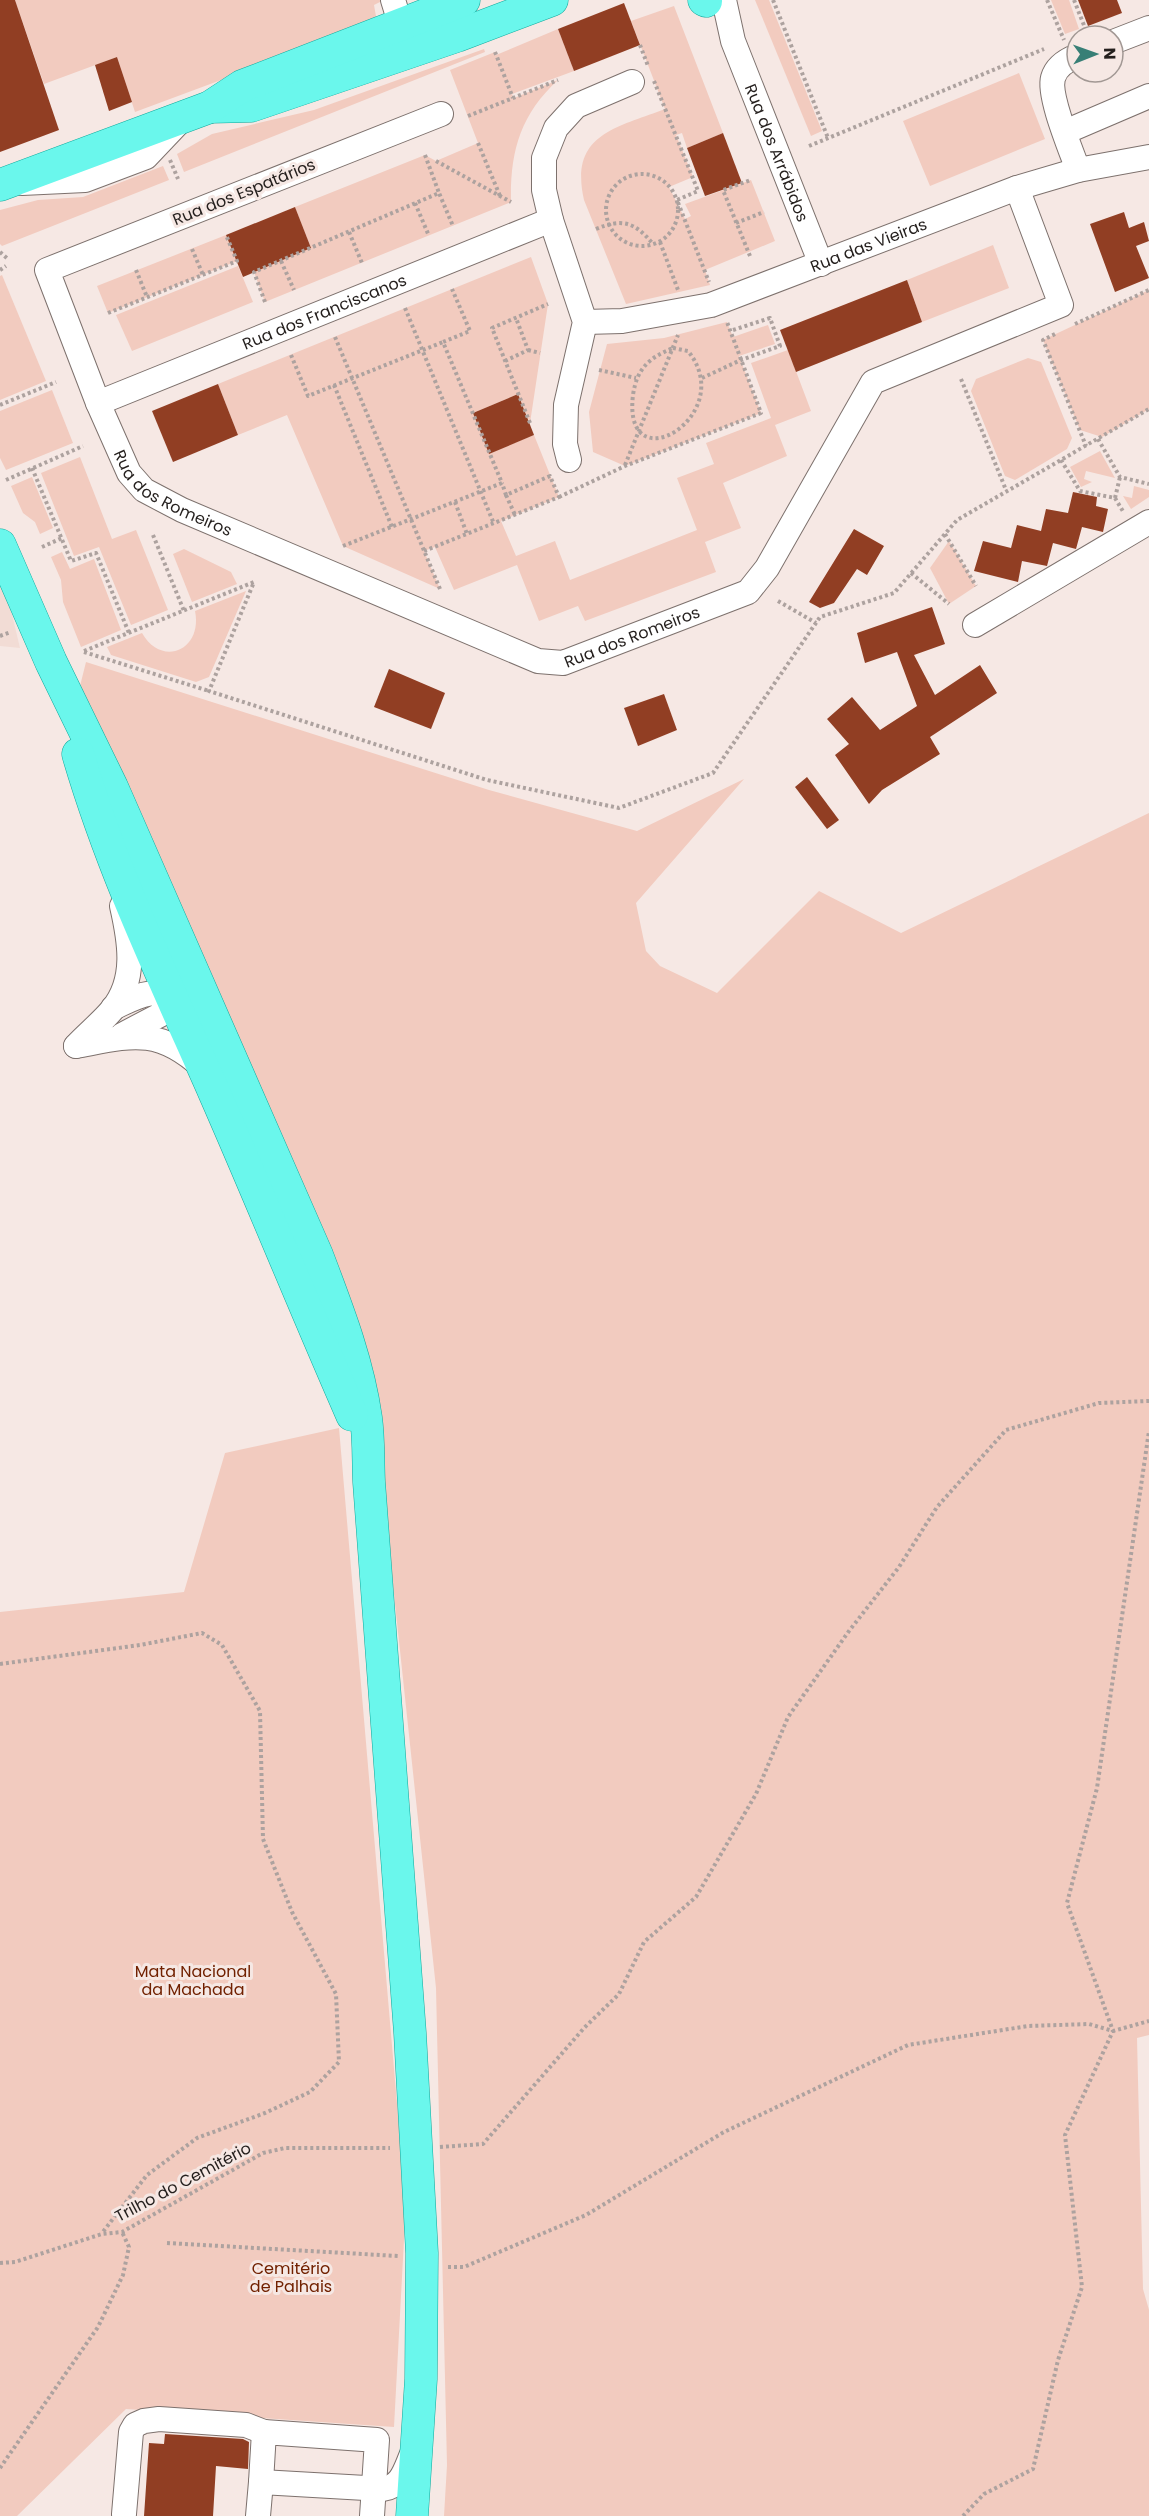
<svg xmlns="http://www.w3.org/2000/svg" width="1149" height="2516" viewBox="0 0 1149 2516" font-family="Poppins,sans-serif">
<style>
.built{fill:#f2dcd5}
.green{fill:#f2cbbf}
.building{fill:#913e23}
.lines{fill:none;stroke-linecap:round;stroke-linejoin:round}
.minor-casing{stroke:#7d716d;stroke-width:26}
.major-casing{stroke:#10a89b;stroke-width:33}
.path{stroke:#ada29f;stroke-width:4;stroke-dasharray:3 3;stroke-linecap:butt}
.minor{stroke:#fff;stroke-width:24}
.major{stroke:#6af7ec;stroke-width:32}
.labels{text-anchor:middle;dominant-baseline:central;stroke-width:6;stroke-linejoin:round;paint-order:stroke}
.street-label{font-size:16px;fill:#241f1d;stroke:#f6e8e4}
.park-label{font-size:16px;fill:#712101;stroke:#f6e8e4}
</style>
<rect width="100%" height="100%" fill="#f6e8e4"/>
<polygon class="built" points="0,583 10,606 20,648 0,646"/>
<g class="green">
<polygon points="15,0 384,0 374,5 377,22 135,112 117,57 44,84"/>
<polygon points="755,0 769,0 822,131 811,136"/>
<polygon points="1051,0 1069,0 1079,29 1065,34"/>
<path d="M 674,6 L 723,133 L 687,148 L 682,133 L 676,135 L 693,177 L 669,187 L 685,219 L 691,216 L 685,204 L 751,180 L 775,241 L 705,270 L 710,285 L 626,304 L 584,200 C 569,134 616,128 665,109 L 631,21 Z"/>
<path d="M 558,29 L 574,71 L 512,94 L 514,98 L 558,80 C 520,115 510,152 511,202 L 265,302 L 254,272 L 311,248 L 295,207 L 425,155 L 436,161 L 478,143 L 450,70 L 495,52 L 496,55 Z"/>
<polygon points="484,49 485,52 184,172 177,154 212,134 314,110"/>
<polygon points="1019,73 1045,139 930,186 903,121"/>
<polygon points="163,166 169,180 2,246 0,244 0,210 38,200 83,197"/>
<polygon points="226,235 237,261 108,313 97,286"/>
<polygon points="993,245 1009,288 922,322 907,280"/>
<polygon points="531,257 548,304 530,423 518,394 473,413 489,453 534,435 559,497 501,521 516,556 555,541 570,580 697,530 677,478 714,464 706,443 771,418 751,363 788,350 811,411 775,425 787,456 723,483 741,528 705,542 716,572 585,621 578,606 539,621 517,565 454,590 435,547 424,551 440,589 343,546 287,415 238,435 218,384"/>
<polygon points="238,266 253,302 132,351 116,315"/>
<polygon points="2,275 46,381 0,400 0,276"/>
<polygon points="1149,290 1149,409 1102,437 1080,430 1043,340"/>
<polygon points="727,322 733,337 768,325 775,344 739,356 761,413 625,466 593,452 589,412 607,344 664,338"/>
<polygon points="1028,358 1041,362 1072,438 1067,449 1015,480 1005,476 971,391 976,379"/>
<polygon points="52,390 73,443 6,470 0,458 0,411"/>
<polygon points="1100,451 1115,478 1086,471 1084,479 1092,482 1081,487 1070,467"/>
<polygon points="80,457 112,539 136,530 168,610 131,625 99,547 74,556 41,473"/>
<polygon points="32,477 53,528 40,534 35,522 23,513 11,486"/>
<polygon points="1134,486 1149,490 1149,497 1131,509 1123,496 1132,498"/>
<polygon points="949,541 976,586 949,604 930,568"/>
<polygon points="184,549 231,572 237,584 192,602 173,554"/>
<polygon points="62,552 70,569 94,559 121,630 81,647 63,602 61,580 51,557"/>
<path d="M 246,591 L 209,677 L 196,682 L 111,655 L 107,647 L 142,633 C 162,668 203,650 195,611 Z"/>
<polygon points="86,662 489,790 637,831 744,779 636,903 646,951 660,966 717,993 819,891 901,933 1149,813 1149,2035 1137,2038 1143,2289 1149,2310 1149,2516 444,2516 447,2465 436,1988 369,1360 80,686"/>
<polygon points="339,1428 402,2162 405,2221 394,2427 126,2409 17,2516 0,2516 0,1612 184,1592 225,1453"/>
</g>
<g class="building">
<polygon points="0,0 15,0 59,130 0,152"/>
<polygon points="1078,0 1117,0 1122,13 1088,26"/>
<polygon points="624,3 640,45 574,71 558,29"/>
<polygon points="117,57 132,102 109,111 95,65"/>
<polygon points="723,133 742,183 705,196 687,148"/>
<polygon points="295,207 311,248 243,277 226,235"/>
<polygon points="1124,212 1129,228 1144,222 1149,241 1136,246 1149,278 1115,292 1090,224"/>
<polygon points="907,280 922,322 796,372 780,330"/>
<polygon points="218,384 238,435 173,462 152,411"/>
<polygon points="518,394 534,435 489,454 473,413"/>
<polygon points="1073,492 1097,497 1096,506 1108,509 1103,532 1082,527 1076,549 1053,543 1047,566 1022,561 1018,582 974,571 983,541 1011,548 1017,525 1041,531 1046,509 1068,513"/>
<polygon points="854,529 884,546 867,575 857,569 834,603 820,608 809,602"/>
<polygon points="932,607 945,644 914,655 935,695 980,665 997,693 930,737 940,754 882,790 869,804 835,755 849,744 827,719 852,697 880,730 917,706 897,652 865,663 857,633"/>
<polygon points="389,669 445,693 431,729 374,707"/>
<polygon points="664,694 677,730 638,746 624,708"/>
<polygon points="807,777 839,820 827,829 795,787"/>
<polygon points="165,2434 243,2439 249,2442 248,2469 216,2466 213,2516 144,2516 149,2443 164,2444"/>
</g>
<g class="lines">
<defs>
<g id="minor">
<polyline points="393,0 405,39"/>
<path id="s1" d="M 724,0 L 733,41 L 821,264"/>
<polyline points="1113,42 1149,28"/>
<path d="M 1077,56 C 1067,60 1056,67 1053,78 C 1048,96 1071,150 1078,170"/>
<path id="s2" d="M 441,114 L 47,270 L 98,403 L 129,473 L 144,490 L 182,510 L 538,661 L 563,663 L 748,592 L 767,568 L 873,382 L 1061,305 L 1017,188"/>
<polyline points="1065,132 1149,96"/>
<polyline points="22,183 85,180 146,157 183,118"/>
<path id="s3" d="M 585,322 L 622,321 L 711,305 L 1017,188 L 1078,170 L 1149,157"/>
<path id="s4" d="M 98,403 L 551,220"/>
<polyline points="569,460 565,444 566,405 585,322 551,220 544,190 544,158 556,128 576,106 632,82"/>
<polyline points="975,625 1149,522"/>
<path d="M 113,1008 C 140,995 154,985 183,1003"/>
<polyline points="122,1035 160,1015 177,986"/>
<path d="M 76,1046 C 87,1034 101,1023 112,1010 C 137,980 130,941 122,906"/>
<path d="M 76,1046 C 130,1036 157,1026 202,1067"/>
<polyline points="261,2482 264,2432 377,2440 372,2516"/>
<polyline points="124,2514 131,2432 135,2425 144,2421 159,2419 246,2425 264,2432"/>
<path d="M 258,2516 L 261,2482 L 383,2489 C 402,2486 405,2470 412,2454"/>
</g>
<g id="major">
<polyline points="704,0 706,1"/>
<polyline points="210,107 251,106 457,36 552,0"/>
<polyline points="0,185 210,107 242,86 464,0"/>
<path d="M 0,545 L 51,662 L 112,787 L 317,1255 C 337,1308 358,1361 366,1418 C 369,1439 368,1461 369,1482 L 410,2033 L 422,2253 L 421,2379 L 412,2516"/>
<path d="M 78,754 C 112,871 165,981 214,1092 C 261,1199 305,1308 352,1415"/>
</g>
</defs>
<use href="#minor" class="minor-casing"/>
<use href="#major" class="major-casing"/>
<g class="path">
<polyline points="773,0 828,138"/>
<polyline points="1047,0 1064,40"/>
<polyline points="1074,0 1087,33"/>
<polyline points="640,45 648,66"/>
<polyline points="495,52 513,98"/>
<polyline points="654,81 698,191 677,200 709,282"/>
<polyline points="468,116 558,80"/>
<polyline points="478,143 500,196"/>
<polyline points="809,146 1044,49"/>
<polyline points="425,155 439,193"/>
<polyline points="170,160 178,179"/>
<polyline points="436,161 511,202"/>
<circle cx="642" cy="210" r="36"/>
<polyline points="415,203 429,236"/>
<polyline points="736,223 764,212"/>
<path d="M 596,229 C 622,218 635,222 653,244"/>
<polyline points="349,232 362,263"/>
<polyline points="660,242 678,290"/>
<polyline points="192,249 203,275"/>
<polyline points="0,252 8,259"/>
<polyline points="750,256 723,190 751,180"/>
<polyline points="281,261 294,290"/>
<polyline points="0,270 6,266"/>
<polyline points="136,270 147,297"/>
<polyline points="265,302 254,272 439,193 453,226"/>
<polyline points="405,308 494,524"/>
<polyline points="108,313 237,261 226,235"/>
<polyline points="1075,324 1149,290"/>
<polyline points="1055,334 1043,340 1086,446"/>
<polyline points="335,337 440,589"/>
<path d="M 673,348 L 688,351 C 740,415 622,486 633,395 C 637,368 649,358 673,348 Z"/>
<polyline points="528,350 540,353"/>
<polyline points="291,355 308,396 443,342"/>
<polyline points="505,361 528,350 516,318"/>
<polyline points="599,370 636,378"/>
<polyline points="702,378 741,360 780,346 770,318 730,331"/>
<polyline points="961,379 1006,490"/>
<polyline points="334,385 392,527"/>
<polyline points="0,405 56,382"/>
<polyline points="530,423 492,328 548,304"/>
<polyline points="1098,439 1120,477 1149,484"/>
<polyline points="1061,460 1080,491 1115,498 1124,513"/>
<polyline points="625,465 678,335"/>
<polyline points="32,468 71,561 96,553 129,633"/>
<polyline points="6,480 83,446"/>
<polyline points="506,495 515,515"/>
<polyline points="559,497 625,466 761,413 727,322"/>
<polyline points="1115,498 1120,477"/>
<polyline points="455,502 467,534"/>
<polyline points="945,534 976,586"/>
<polyline points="153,535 184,611"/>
<polyline points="343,546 502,483 443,342 470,331 452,289"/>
<polyline points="42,547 62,538"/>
<polyline points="424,551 559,497 550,476 506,495 502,483"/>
<polyline points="911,573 949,604"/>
<polyline points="778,601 816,623"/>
<polyline points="0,636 11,632"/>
<polyline points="84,651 254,582 209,691 487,780 619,808 713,773 820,617 894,593 957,520 1149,409"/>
<polyline points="84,652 209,691"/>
<polyline points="0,1664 140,1645 202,1633 222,1645 260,1711 263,1839 292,1912 336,1994 339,2062 310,2092 265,2113 197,2138 147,2175 102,2233"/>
<polyline points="440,2147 483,2144 584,2028 619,1994 644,1942 696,1897 756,1794 788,1717 849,1631 899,1567 937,1507 1006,1430 1099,1403 1149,1401"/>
<polyline points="167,2243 398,2256"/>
<polyline points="0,2263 15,2262 102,2234 122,2232 263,2153 285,2148 390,2148"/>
<polyline points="448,2267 464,2267 586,2215 724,2132 908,2045 1028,2026 1089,2024 1113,2031 1149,2021"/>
<polyline points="0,2468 98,2327 123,2275 129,2247 122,2232"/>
<polyline points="963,2516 984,2494 1033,2469 1058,2360 1082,2287 1065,2135 1113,2031 1067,1903 1097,1788 1149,1431"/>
</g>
<use href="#minor" class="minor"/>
<use href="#major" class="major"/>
</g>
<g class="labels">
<g class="street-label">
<text stroke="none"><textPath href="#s1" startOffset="162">Rua dos Arrábidos</textPath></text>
<text transform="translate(244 192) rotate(-22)">Rua dos Espatários</text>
<text stroke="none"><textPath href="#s3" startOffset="296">Rua das Vieiras</textPath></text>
<text stroke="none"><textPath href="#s4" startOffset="244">Rua dos Franciscanos</textPath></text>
<text stroke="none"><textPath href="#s2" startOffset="690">Rua dos Romeiros</textPath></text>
<text stroke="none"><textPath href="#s2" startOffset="1194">Rua dos Romeiros</textPath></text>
<text transform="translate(183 2182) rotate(-28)">Trilho do Cemitério</text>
</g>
<g class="park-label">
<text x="193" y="1971">Mata Nacional<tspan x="193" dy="18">da Machada</tspan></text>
<text x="291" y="2268">Cemitério<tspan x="291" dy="18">de Palhais</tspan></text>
</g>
</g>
<g transform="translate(1095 54) rotate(89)"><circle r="28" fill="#f6e8e4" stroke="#a29894" stroke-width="1.5"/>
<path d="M0-4.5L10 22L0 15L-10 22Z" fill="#387f76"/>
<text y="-9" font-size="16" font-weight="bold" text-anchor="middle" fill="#241f1d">N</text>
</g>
</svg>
